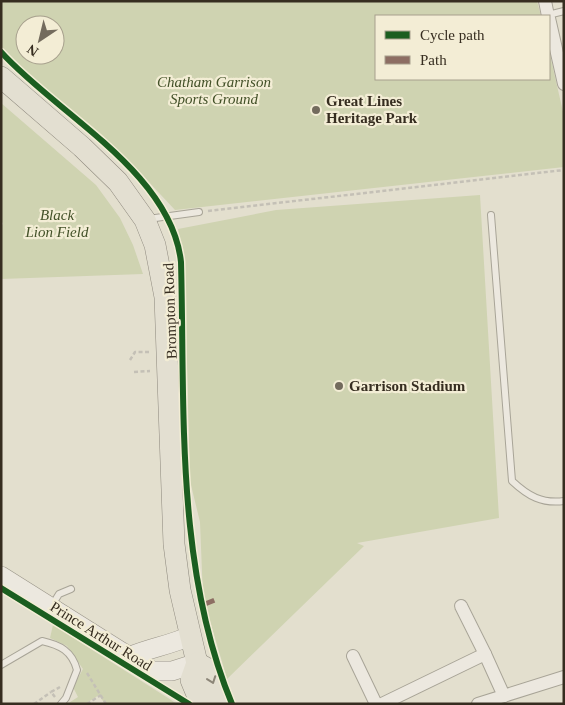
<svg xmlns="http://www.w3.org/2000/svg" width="565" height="705" viewBox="0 0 565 705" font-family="Georgia,serif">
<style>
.green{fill:#cfd3b1;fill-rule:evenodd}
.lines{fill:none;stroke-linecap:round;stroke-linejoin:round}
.service-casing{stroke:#a8a497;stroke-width:8}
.minor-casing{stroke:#a8a497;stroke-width:14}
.secondary-casing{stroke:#989387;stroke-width:20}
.primary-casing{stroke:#8e897e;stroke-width:22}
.path{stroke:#c4c0b6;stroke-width:2.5;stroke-dasharray:4 2.5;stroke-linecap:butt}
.service{stroke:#ece8df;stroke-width:6}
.minor{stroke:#ece8df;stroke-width:12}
.secondary{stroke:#ece8df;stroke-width:19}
.primary{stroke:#e3dfd1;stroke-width:21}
.quiet{stroke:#8d6e63;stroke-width:5;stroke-dasharray:10 5;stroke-linecap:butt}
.cycleway-casing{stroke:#f3edd5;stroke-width:9}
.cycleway{stroke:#1b5e20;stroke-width:6}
.oneway{stroke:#8c8678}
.poi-dot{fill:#736b5d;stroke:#f3edd5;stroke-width:2}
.labels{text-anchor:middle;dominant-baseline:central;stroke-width:4.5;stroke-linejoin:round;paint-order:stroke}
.park-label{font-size:15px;font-style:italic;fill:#435128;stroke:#f3edd5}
.poi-label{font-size:15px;font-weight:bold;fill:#362d20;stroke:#f3edd5;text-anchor:start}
.street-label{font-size:15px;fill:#362d20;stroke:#f3edd5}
</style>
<rect width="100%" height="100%" fill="#e3dfce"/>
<g class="green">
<path d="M 1,1 L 537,1 L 541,16 L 376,16 L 376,79 L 549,79 L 549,51 L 564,116 L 564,167 L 175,210 L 131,163 L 26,73 L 1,49 ZM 25,25 L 55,25 L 55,55 L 25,55 Z"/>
<polygon points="1,103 96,185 120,218 133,245 143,274 1,279 1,228 3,223 1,222"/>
<polygon points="480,195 499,518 357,543 364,546 227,679 203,597 200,522 190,481 184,256 178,229 276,210"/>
<polygon points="53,625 168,698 177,704 105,704 99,695 85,704 67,704 78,697 73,687 83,669 67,646 50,638"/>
</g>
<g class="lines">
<defs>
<g id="service">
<polyline points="548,15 564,11"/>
<path d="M 491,215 L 512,481 C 528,496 542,504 564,501"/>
<polyline points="148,219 199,212"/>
<polyline points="51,607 59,594 71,589"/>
<path d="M 1,665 L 42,641 C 60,645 72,651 77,670 L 66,698 L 61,704"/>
</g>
<g id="minor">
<polyline points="545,1 548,16"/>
<polyline points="549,18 564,84"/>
<polyline points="461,606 485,654"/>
<polyline points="353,656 376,704"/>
<polyline points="382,704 485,654 504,696"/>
<polyline points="478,704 564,677"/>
</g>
<g id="secondary">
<polyline points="1,576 152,671 172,671 197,663"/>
<path d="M 131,656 C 150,648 170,645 190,636"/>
</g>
<g id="primary">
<polyline points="1,77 82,147 118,182 145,220 155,245 165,297 174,544 180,590 197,663 191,680 201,704"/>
<polyline points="197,663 208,669 220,704"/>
</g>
</defs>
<use href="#service" class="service-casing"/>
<use href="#minor" class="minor-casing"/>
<use href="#secondary" class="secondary-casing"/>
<use href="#primary" class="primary-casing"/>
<g class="path">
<polyline points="208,211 564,170"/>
<polyline points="130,360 135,352 149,352"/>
<polyline points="134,372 150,371"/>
<polyline points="87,673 106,704"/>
<polyline points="55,697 51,692 60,687"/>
<polyline points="34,704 51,692"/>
<polyline points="87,704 101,695"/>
</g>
<use href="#service" class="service"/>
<use href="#minor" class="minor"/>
<use href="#secondary" class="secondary"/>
<use href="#primary" class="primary"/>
<polyline class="quiet" points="205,604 215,600"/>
<defs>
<g id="cycleway">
<path d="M 1,52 C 57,114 171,172 181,262 C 185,408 175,567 232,704"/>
<polyline points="1,588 189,704"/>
</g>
</defs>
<use href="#cycleway" class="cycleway-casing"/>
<use href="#cycleway" class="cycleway"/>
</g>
<defs><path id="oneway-chevron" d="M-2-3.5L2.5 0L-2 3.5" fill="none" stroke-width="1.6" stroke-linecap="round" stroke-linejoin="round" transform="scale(1.25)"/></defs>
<use class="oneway" href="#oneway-chevron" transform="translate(212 680) rotate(70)"/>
<g class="poi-dot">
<circle cx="316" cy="110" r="5"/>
<circle cx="339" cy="386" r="5"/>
</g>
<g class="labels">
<g class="park-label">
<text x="214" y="82">Chatham Garrison<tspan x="214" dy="17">Sports Ground</tspan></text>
<text x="57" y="215">Black<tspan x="57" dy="17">Lion Field</tspan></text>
</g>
<g class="poi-label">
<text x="326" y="101">Great Lines<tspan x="326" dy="17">Heritage Park</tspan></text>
<text x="349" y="386">Garrison Stadium</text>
</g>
<g class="street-label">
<text transform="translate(170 311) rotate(-92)">Brompton Road</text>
<text transform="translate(101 636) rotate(32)">Prince Arthur Road</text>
</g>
</g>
<rect width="565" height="705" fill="none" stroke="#362d20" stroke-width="5"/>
<rect x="375" y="15" width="175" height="65" fill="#f3edd5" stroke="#a7a08d"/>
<rect x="385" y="31" width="25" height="8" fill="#1b5e20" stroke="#a7a08d"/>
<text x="420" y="40" font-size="15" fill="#362d20">Cycle path</text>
<rect x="385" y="56" width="25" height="8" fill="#8d6e63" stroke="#a7a08d"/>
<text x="420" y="65" font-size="15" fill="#362d20">Path</text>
<g transform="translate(40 40) rotate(215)"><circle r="24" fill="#f3edd5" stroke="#a7a08d"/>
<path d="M0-4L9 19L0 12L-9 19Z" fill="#736b5d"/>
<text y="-8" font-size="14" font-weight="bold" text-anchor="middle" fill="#362d20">N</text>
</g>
</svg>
